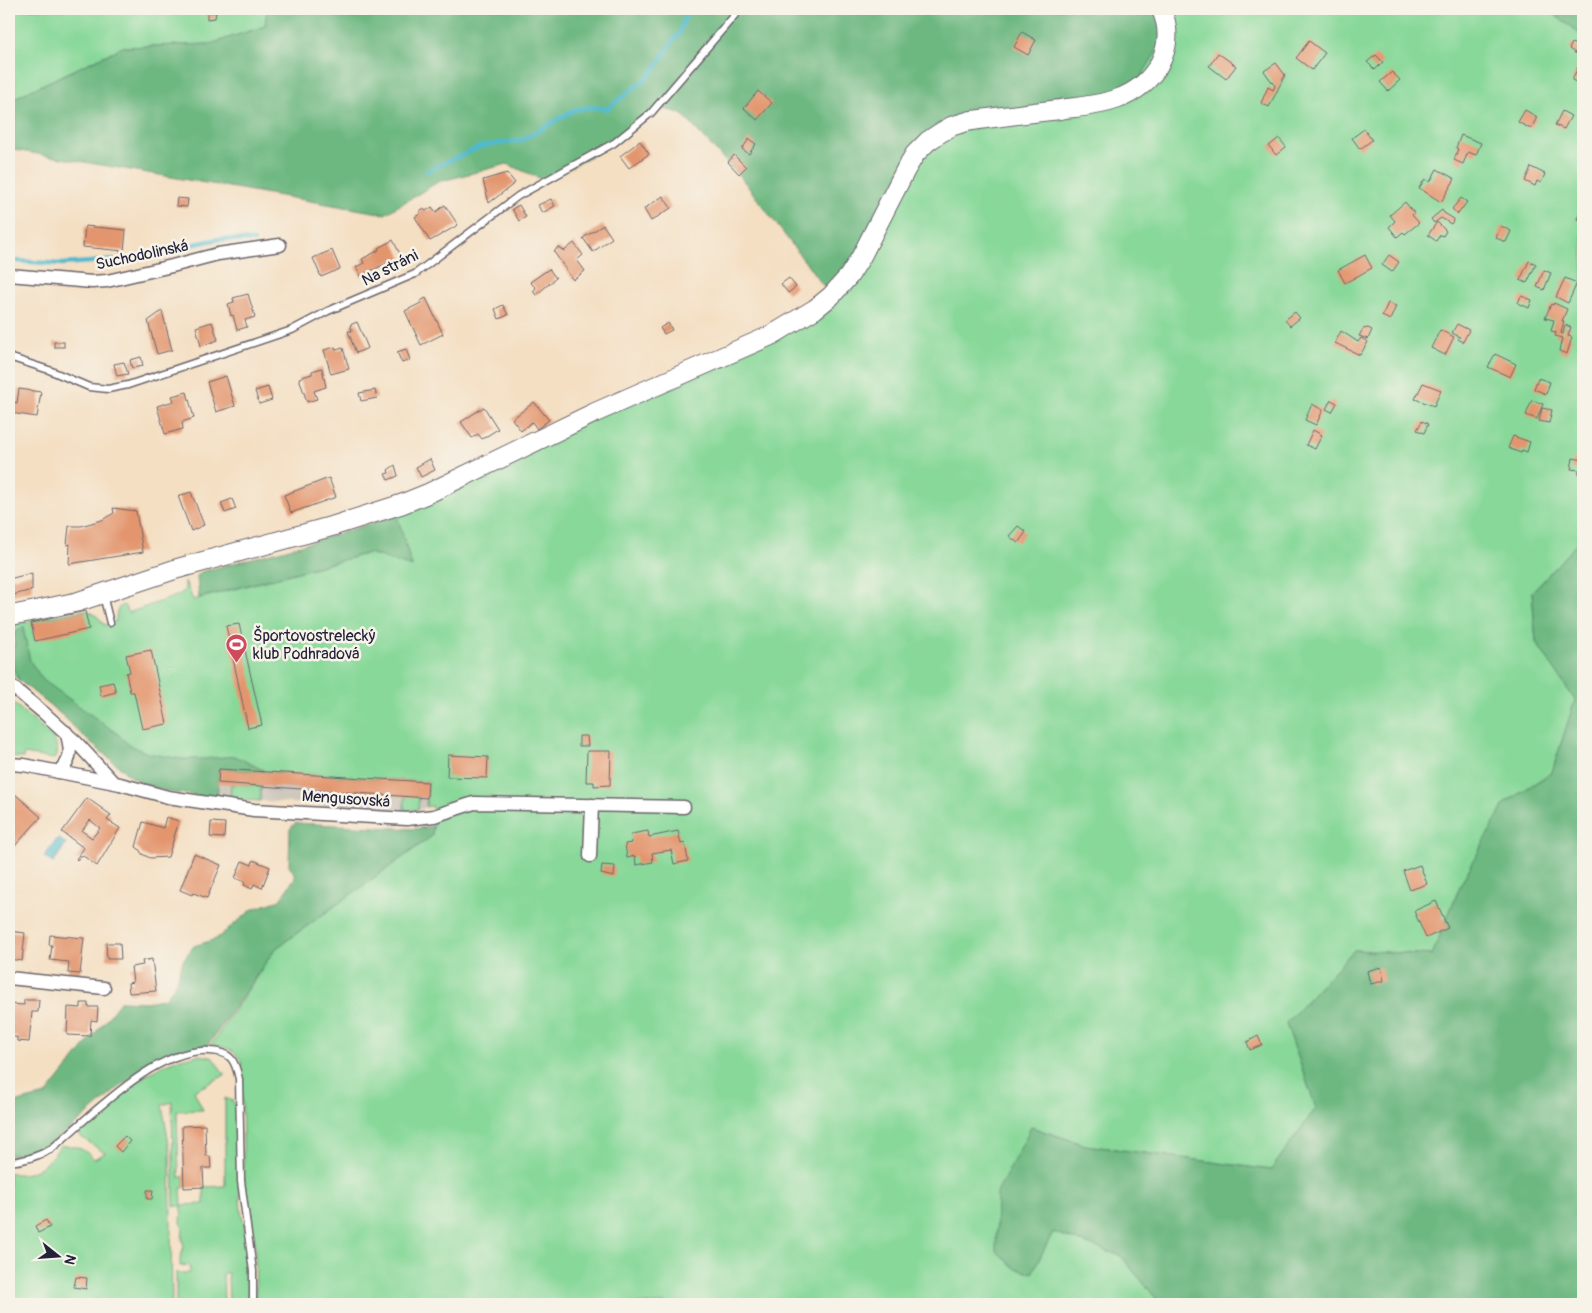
<svg xmlns="http://www.w3.org/2000/svg" width="1592" height="1313" viewBox="0 0 1592 1313" font-family="Pangolin,sans-serif">
<style>
.industrial{fill:#cac3b8}
.green{fill:#87d899;stroke:#547d6a}
.forest{fill:#6db881;stroke:#486d5e}
.water{fill:#4fb9cd;stroke:#386e84}
.lines{fill:none;stroke-linecap:round;stroke-linejoin:round}
.stream{stroke:#4fb9cd;stroke-width:4.5}
.building{fill:#e3966e;fill-rule:evenodd}
.lane-casing{stroke:#6c646b;stroke-width:9}
.street-casing{stroke:#6c646b;stroke-width:15}
.secondary-casing{stroke:#6c646b;stroke-width:21}
.lane{stroke:#fff;stroke-width:6}
.street{stroke:#fff;stroke-width:12}
.secondary{stroke:#fff;stroke-width:19}
.labels{text-anchor:middle;dominant-baseline:central;stroke-width:5;stroke-linejoin:round;paint-order:stroke}
.street-label{font-size:16px;fill:#22223b;stroke:#f7f3e8}
.poi-label{font-size:16px;fill:#22223b;stroke:#f7f3e8;text-anchor:start}
</style>
<rect width="100%" height="100%" fill="#f7f3e8"/>
<filter id="ink" filterUnits="userSpaceOnUse"><feTurbulence type="fractalNoise" baseFrequency=".02" numOctaves="2"/><feDisplacementMap in="SourceGraphic" scale="10" xChannelSelector="R" yChannelSelector="G"/><feConvolveMatrix kernelMatrix="1 2 1 2 8 2 1 2 1" color-interpolation-filters="sRGB"/></filter>
<filter id="wash" filterUnits="userSpaceOnUse"><feTurbulence type="fractalNoise" baseFrequency=".0096" numOctaves="4" result="noise"/><feDisplacementMap in="SourceGraphic" scale="20" xChannelSelector="R" yChannelSelector="G"/><feGaussianBlur stdDeviation="1.12" result="paint"/><feColorMatrix in="noise" values="0 0 0 0 0 0 0 0 0 0 0 0 0 0 0 0 0 1.4 0 .05"/><feComposite in="paint" operator="in"/></filter>
<g filter="url(#wash)">
<rect width="100%" height="100%" fill="#f4dfc3"/>
<polygon class="industrial" points="219,769 428,782 426,807 418,810 404,810 217,798"/>
<g class="green">
<polygon points="9,9 267,9 265,26 211,44 123,47 12,99 9,105"/>
<path d="M 1178,9 L 1547,9 L 1583,36 L 1583,537 L 1532,592 L 1536,642 L 1575,700 L 1552,772 L 1505,803 L 1461,884 L 1432,955 L 1354,950 L 1286,1023 L 1316,1108 L 1271,1170 L 1085,1145 L 1031,1127 L 1032,1273 L 1053,1232 L 1121,1256 L 1161,1304 L 256,1304 L 255,1242 L 244,1182 L 241,1060 C 231,1048 226,1047 211,1045 L 275,949 L 432,836 L 434,816 L 432,806 L 426,807 L 428,782 L 219,769 L 217,798 L 144,784 L 129,775 L 82,735 L 62,715 L 9,672 L 9,625 L 85,610 C 94,613 99,617 104,625 L 116,621 C 116,614 116,607 124,605 L 128,613 L 179,595 L 185,590 L 185,581 L 193,600 L 369,553 L 412,566 L 394,507 L 815,309 L 915,154 L 1164,15 Z"/>
<path d="M 9,699 L 53,738 C 57,745 60,753 54,759 L 24,754 L 23,758 L 9,757 Z"/>
<polygon points="231,784 261,786 260,801 230,799"/>
<polygon points="405,796 419,797 418,810 404,810"/>
<path d="M 198,1055 L 212,1057 L 225,1075 L 194,1091 L 203,1110 L 177,1111 L 179,1177 L 184,1177 L 184,1188 L 181,1188 L 182,1205 L 204,1204 L 204,1187 L 225,1186 L 225,1098 L 233,1101 L 236,1106 L 238,1172 L 241,1211 L 244,1222 L 250,1271 L 248,1304 L 229,1304 L 228,1273 L 223,1273 L 224,1304 L 219,1304 L 218,1302 L 205,1302 L 205,1304 L 176,1304 L 176,1273 L 190,1273 L 190,1265 L 180,1266 L 180,1259 L 184,1246 L 182,1239 L 183,1230 L 181,1223 L 182,1206 L 174,1206 L 172,1102 L 162,1105 L 170,1150 L 172,1304 L 9,1304 L 9,1172 C 12,1173 17,1175 21,1174 C 38,1174 51,1159 60,1146 C 75,1144 84,1149 94,1159 L 105,1153 L 81,1137 L 79,1132 C 106,1107 134,1079 168,1063 C 177,1059 188,1058 198,1055 Z"/>
</g>
<g class="forest">
<polygon points="267,9 1178,9 1164,15 1168,32 1132,92 940,133 831,296 743,180 681,113 664,109 651,113 614,143 546,181 507,164 438,182 385,214 9,149 9,105 12,99 123,47 210,44 265,26"/>
<polygon points="1547,9 1583,9 1583,36"/>
<polygon points="397,515 412,567 369,553 199,598 197,576 201,572 312,542"/>
<polygon points="1583,537 1583,1304 1161,1304 1121,1256 1053,1232 1032,1273 1016,1269 996,1251 997,1193 1031,1127 1085,1145 1271,1170 1316,1108 1286,1023 1354,950 1432,955 1461,884 1505,803 1552,772 1575,700 1536,642 1532,592"/>
<polygon points="24,626 24,632 30,661 43,680 119,735 128,744 147,753 181,759 203,759 235,756 263,770 262,772 219,769 217,798 169,792 144,784 129,775 82,735 62,715 19,680 13,668 11,652 15,644 14,636 16,632"/>
<path d="M 295,823 L 415,829 L 433,826 L 432,836 L 275,949 L 208,1045 C 182,1051 159,1059 137,1074 C 104,1095 49,1160 9,1155 L 9,1104 L 46,1095 L 121,1001 L 146,1002 L 166,998 L 177,981 L 183,960 L 194,946 L 216,939 L 253,909 L 280,900 L 296,876 L 289,865 L 290,829 Z"/>
</g>
<polygon class="water" points="58,838 66,844 53,863 44,857"/>
<g class="lines">
<g class="stream">
<polyline points="427,171 482,146 522,140 574,110 591,107 607,109 647,78 658,65 671,43 679,34 685,17 691,9"/>
<polyline points="17,261 62,264 133,259 176,248 219,239 254,241"/>
</g>
</g>
<g id="blocks">
<g class="building">
<polygon points="207,12 216,12 215,18 207,19"/>
<polygon points="1022,32 1036,40 1028,55 1014,47"/>
<polygon points="1309,41 1325,53 1312,70 1296,58"/>
<polygon points="1572,43 1583,50 1583,58 1569,49"/>
<polygon points="1218,53 1236,66 1226,79 1209,66"/>
<polygon points="1376,55 1383,62 1375,70 1367,62"/>
<polygon points="1276,63 1285,75 1269,107 1261,103 1268,87 1273,90 1275,86 1264,71"/>
<polygon points="1578,67 1583,69 1583,72 1578,83 1572,80"/>
<polygon points="1392,72 1400,80 1388,91 1380,82"/>
<polygon points="758,91 772,103 757,120 744,108"/>
<polygon points="1525,110 1537,117 1531,129 1518,122"/>
<polygon points="1562,111 1571,116 1564,129 1555,125"/>
<polygon points="1364,129 1372,140 1360,149 1352,138"/>
<polygon points="1461,135 1481,143 1476,155 1468,152 1463,164 1454,160 1458,149 1456,148"/>
<polygon points="1279,138 1286,147 1276,155 1269,146"/>
<polygon points="749,139 756,144 749,154 742,149"/>
<polygon points="640,141 649,154 629,168 620,156"/>
<polygon points="734,155 746,167 739,174 728,162"/>
<polygon points="1531,167 1545,174 1541,183 1537,181 1535,186 1525,181"/>
<polygon points="1437,169 1455,179 1441,202 1419,188 1425,179 1430,182"/>
<polygon points="507,173 515,183 489,203 483,180"/>
<polygon points="663,196 671,208 651,221 644,209"/>
<polygon points="177,198 188,199 187,207 176,206"/>
<polygon points="1461,198 1467,202 1458,214 1452,209"/>
<polygon points="551,199 555,206 542,213 538,205"/>
<polygon points="1405,202 1414,213 1412,215 1419,223 1405,234 1403,232 1397,237 1389,227 1395,221 1390,215"/>
<polygon points="445,205 458,225 430,241 415,217 420,214 420,210 423,209 426,211 432,207 436,212"/>
<polygon points="519,205 526,217 519,221 512,209"/>
<polygon points="1583,205 1583,221 1577,219"/>
<polygon points="1442,210 1444,213 1454,219 1451,224 1441,218 1434,223 1431,219"/>
<polygon points="1437,222 1446,231 1443,236 1440,235 1436,241 1428,235"/>
<polygon points="603,225 612,238 593,252 583,238"/>
<polygon points="85,226 126,230 124,251 83,247"/>
<polygon points="1501,226 1511,231 1506,242 1496,238"/>
<polygon points="393,240 402,258 394,262 393,260 361,276 356,267 364,263 362,259 379,250 378,248"/>
<polygon points="574,243 583,255 577,260 585,271 573,280 554,252 558,247 564,251"/>
<polygon points="332,250 340,269 321,277 313,258"/>
<polygon points="1365,255 1372,268 1345,283 1338,270"/>
<polygon points="1389,255 1399,262 1392,272 1382,265"/>
<polygon points="1529,261 1536,264 1527,283 1520,280"/>
<polygon points="549,269 556,278 536,295 533,291 536,288 530,282"/>
<polygon points="1544,270 1551,273 1544,290 1537,287"/>
<polygon points="789,278 796,287 788,293 781,284"/>
<polygon points="1565,278 1577,283 1568,303 1556,297"/>
<polygon points="248,294 255,317 245,320 247,327 237,330 233,315 231,316 228,304 234,302 233,298"/>
<polygon points="1521,296 1532,300 1529,308 1518,303"/>
<polygon points="426,298 443,334 421,345 405,311 421,303 420,301"/>
<polygon points="1388,303 1396,306 1390,320 1382,316"/>
<polygon points="1554,303 1567,309 1562,321 1564,321 1561,333 1563,334 1565,325 1571,327 1568,336 1572,337 1567,354 1559,351 1562,338 1555,336 1556,332 1551,331 1554,320 1545,318 1551,304 1553,305"/>
<polygon points="503,305 508,315 499,319 495,309"/>
<polygon points="162,311 172,350 157,354 148,321"/>
<polygon points="1295,312 1300,318 1290,326 1285,320"/>
<polygon points="212,322 218,340 201,346 196,327"/>
<polygon points="357,322 368,348 356,353 348,331 352,331 350,325"/>
<polygon points="668,323 672,330 664,334 660,328"/>
<polygon points="1457,324 1469,330 1463,342 1458,339 1460,337 1452,333"/>
<polygon points="1368,328 1372,330 1368,339 1359,336 1363,329"/>
<polygon points="1440,330 1454,337 1445,355 1431,348"/>
<polygon points="1341,331 1358,342 1361,338 1368,342 1360,355 1335,343"/>
<rect x="54" y="342" width="10" height="5"/>
<polygon points="335,347 336,350 343,348 349,369 331,374 324,350"/>
<polygon points="406,349 410,360 402,363 397,352"/>
<polygon points="1495,354 1516,364 1510,377 1488,367"/>
<polygon points="141,357 143,366 132,368 130,360"/>
<polygon points="124,362 128,374 117,376 114,364"/>
<polygon points="322,368 326,387 314,391 317,399 307,402 299,378 312,374 312,371"/>
<polygon points="226,376 235,406 216,412 207,382"/>
<polygon points="1538,378 1550,382 1546,394 1534,389"/>
<polygon points="1423,383 1441,390 1434,406 1415,399"/>
<polygon points="268,387 272,400 259,404 255,391"/>
<polygon points="19,389 41,392 37,417 11,413 13,402 17,403"/>
<polygon points="375,390 377,398 361,401 359,393"/>
<polygon points="187,392 194,418 182,422 183,429 165,434 157,406 174,401 172,396"/>
<polygon points="1331,400 1337,403 1332,412 1326,409"/>
<polygon points="1532,400 1543,404 1537,419 1526,415"/>
<polygon points="534,402 549,420 537,429 532,422 521,431 512,419"/>
<polygon points="1312,404 1323,410 1316,425 1305,420"/>
<polygon points="484,407 498,429 482,439 478,434 472,438 461,422"/>
<polygon points="1542,408 1552,410 1549,423 1539,421"/>
<polygon points="1422,421 1428,424 1424,433 1417,430"/>
<polygon points="1313,430 1322,435 1315,449 1306,445"/>
<polygon points="1513,436 1530,442 1527,452 1522,450 1521,453 1508,448"/>
<polygon points="1573,458 1583,460 1583,475 1579,474 1579,470 1571,469"/>
<polygon points="430,459 435,470 421,477 416,467"/>
<polygon points="395,465 398,476 388,480 385,474 389,473 388,470"/>
<polygon points="329,478 336,497 291,513 284,495"/>
<polygon points="191,492 204,525 191,531 178,496"/>
<polygon points="232,499 236,509 225,513 221,503"/>
<polygon points="113,508 136,511 143,552 69,564 70,544 67,545 69,526 81,526 102,520 114,513"/>
<polygon points="1018,526 1026,532 1018,543 1009,536"/>
<polygon points="32,573 32,590 9,596 9,579"/>
<polygon points="85,611 89,629 35,641 31,623"/>
<polygon points="239,624 262,725 248,728 226,626"/>
<polygon points="151,650 167,724 142,729 134,692 130,692 126,673 130,672 126,655"/>
<polygon points="113,682 116,692 101,696 99,685"/>
<polygon points="579,736 587,736 588,746 579,746"/>
<polygon points="587,751 611,751 610,785 594,786 594,782 586,782"/>
<polygon points="448,755 488,757 487,778 447,777"/>
<polygon points="219,769 428,782 427,798 218,783"/>
<polygon points="15,794 41,817 14,847 9,843 9,802"/>
<path d="M 87,798 L 111,815 L 107,820 L 120,828 L 97,866 L 82,855 L 77,860 L 76,859 L 84,848 L 62,832 ZM 90,820 L 100,828 L 92,838 L 82,831 Z"/>
<polygon points="166,817 179,821 168,857 150,858 142,854 139,849 136,847 143,822 163,828"/>
<polygon points="211,822 225,823 224,838 210,837"/>
<polygon points="648,831 649,837 678,831 681,844 685,843 688,861 674,864 671,850 652,853 653,862 636,865 635,856 627,858 625,844 632,843 631,834"/>
<polygon points="194,854 221,865 207,898 193,893 192,895 180,890"/>
<polygon points="253,860 270,867 262,888 254,884 252,889 244,885 245,882 235,878 242,861 252,865"/>
<polygon points="602,865 615,866 614,877 601,874"/>
<polygon points="1420,865 1427,884 1410,890 1403,871"/>
<polygon points="1436,901 1448,928 1426,938 1414,911"/>
<polygon points="9,931 25,933 22,961 9,959"/>
<polygon points="50,935 84,938 80,974 68,973 69,962 50,960 52,945 49,945"/>
<polygon points="106,943 120,943 121,959 107,959"/>
<polygon points="152,959 156,991 129,993 128,983 133,982 131,967 143,965 142,961"/>
<polygon points="1381,967 1384,981 1370,984 1367,971"/>
<polygon points="24,1000 39,1000 38,1012 32,1012 29,1042 17,1041 17,1037 9,1037 9,1004 24,1005"/>
<polygon points="81,1003 88,1003 88,1007 98,1007 97,1021 91,1020 90,1036 67,1035 68,1007 81,1008"/>
<polygon points="1258,1036 1262,1045 1250,1050 1247,1042"/>
<polygon points="205,1125 206,1156 210,1156 211,1168 203,1168 204,1187 184,1188 182,1126"/>
<polygon points="125,1136 130,1141 121,1152 115,1146"/>
<polygon points="147,1190 153,1190 152,1199 147,1199"/>
<polygon points="46,1220 50,1227 38,1233 35,1226"/>
<polygon points="76,1277 87,1278 86,1289 74,1287"/>
</g>
</g>
</g>
<g filter="url(#ink)">
<use href="#blocks" fill-opacity="0" stroke="#6c646b" stroke-width="1"/>
<g class="lines">
<defs>
<g id="lane">
<polyline points="9,357 49,370 89,387 108,389 128,385 292,330 328,311 415,274 518,196 614,143 651,113 740,9"/>
<polyline points="103,595 110,623"/>
<path d="M 9,1162 C 24,1161 37,1157 51,1149 C 91,1116 156,1047 210,1051 C 231,1052 235,1060 239,1079 L 241,1181 L 253,1271 L 253,1304"/>
</g>
<g id="street">
<polyline points="9,275 92,282 107,281 172,266 218,254 280,245"/>
<polyline points="9,684 45,714 77,743 113,782"/>
<polyline points="9,764 24,765 120,784 168,797 254,810 407,819 434,816 474,803 684,807"/>
<path d="M 58,772 C 73,762 71,747 66,732"/>
<polyline points="590,856 592,805"/>
<polyline points="9,978 104,988"/>
</g>
<path id="secondary" d="M 9,616 L 77,602 L 176,569 L 333,526 L 402,504 L 429,493 L 594,413 L 772,335 L 815,309 L 831,296 L 849,276 L 861,257 L 906,169 L 915,154 L 928,141 L 940,133 L 952,126 L 969,121 C 998,117 1027,113 1056,110 C 1076,107 1098,106 1117,99 C 1154,86 1179,47 1161,9"/>
</defs>
<use href="#lane" class="lane-casing"/>
<use href="#street" class="street-casing"/>
<use href="#secondary" class="secondary-casing"/>
<use href="#lane" class="lane"/>
<use href="#street" class="street"/>
<use href="#secondary" class="secondary"/>
</g>
</g>
<defs>
<symbol id="stadium-pin" viewBox="-11 -11 22 30"><path d="M0 17L-7.5 6A9.5 9.5 0 1 1 7.5 6Z" fill="#d1495b" stroke="#f7f3e8"/><path d="M0-5a6.5 5 0 1 0 0 10a6.5 5 0 1 0 0-10ZM-3.5-1.8h7v3.6h-7Z" fill="#fff"/></symbol>
</defs>
<g fill-rule="evenodd">
<use href="#stadium-pin" x="224" y="632" width="25" height="34"/>
</g>
<g class="labels">
<g class="street-label">
<text transform="translate(142 255) rotate(-12)">Suchodolinská</text>
<text transform="translate(390 268) rotate(-27)">Na stráni</text>
<text transform="translate(346 799) rotate(4)">Mengusovská</text>
</g>
<g class="poi-label">
<text x="253" y="636">Športovostrelecký<tspan x="253" dy="18">klub Podhradová</tspan></text>
</g>
</g>
<rect width="1592" height="1313" fill="none" stroke="#f7f3e8" stroke-width="30"/>
<g transform="translate(58 1256) rotate(107)" stroke="#f7f3e8" stroke-width="4" paint-order="stroke">
<path d="M0-4L9 19L0 12L-9 19Z" fill="#22223b"/>
<text y="-8" font-size="14" font-weight="bold" text-anchor="middle" fill="#22223b">N</text>
</g>
</svg>
